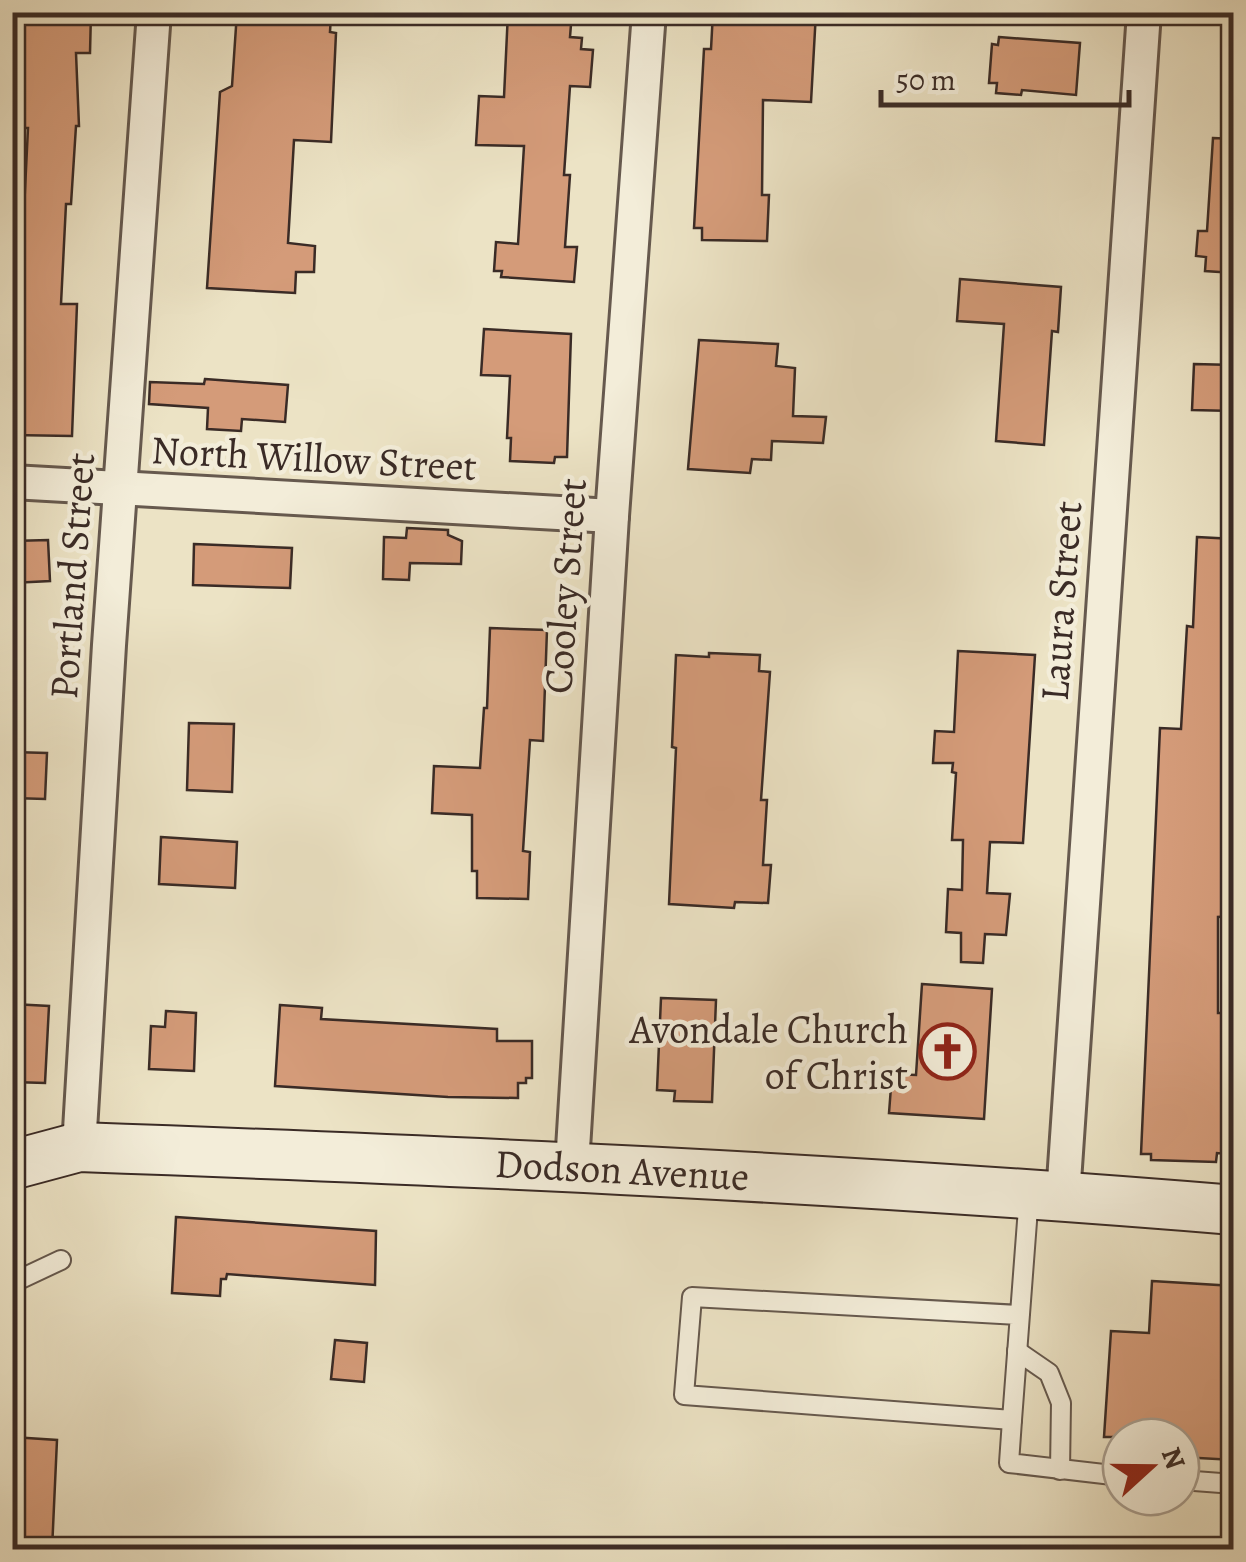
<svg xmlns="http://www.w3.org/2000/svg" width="1246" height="1562" viewBox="0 0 1246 1562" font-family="Alegreya,serif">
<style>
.building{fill:#d49b79;stroke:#3a2b26;stroke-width:2.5}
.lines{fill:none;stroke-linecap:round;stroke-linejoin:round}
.lane-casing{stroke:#66594e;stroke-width:22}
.street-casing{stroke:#66594e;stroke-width:38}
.secondary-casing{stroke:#3a2b26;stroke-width:52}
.lane{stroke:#f3edd9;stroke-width:18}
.street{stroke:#f3edd9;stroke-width:32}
.secondary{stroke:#f3edd9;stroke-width:48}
.labels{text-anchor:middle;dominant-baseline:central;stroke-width:9;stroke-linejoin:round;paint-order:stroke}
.street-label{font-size:40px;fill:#3a2b26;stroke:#f3edd9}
.poi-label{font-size:40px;fill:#3a2b26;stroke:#f3edd9;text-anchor:end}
</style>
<rect width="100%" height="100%" fill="#ece3c5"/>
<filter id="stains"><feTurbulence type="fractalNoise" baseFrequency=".002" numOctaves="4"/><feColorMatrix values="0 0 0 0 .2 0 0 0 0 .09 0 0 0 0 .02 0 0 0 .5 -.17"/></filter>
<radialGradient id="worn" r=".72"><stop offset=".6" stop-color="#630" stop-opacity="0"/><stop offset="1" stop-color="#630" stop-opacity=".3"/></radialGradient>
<g class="building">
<polygon points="12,12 91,12 90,53 76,53 79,126 76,126 71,204 66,204 61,304 77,304 72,436 12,435 12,230 23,231 28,128 12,128"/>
<polygon points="237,12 331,15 330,32 336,33 331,142 294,140 288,243 315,246 314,272 296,272 295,293 207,288 220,92 232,86"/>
<polygon points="508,12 572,12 570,37 582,38 581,49 593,50 590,87 570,86 564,175 570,175 565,247 577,247 574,282 501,277 502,271 494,271 496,242 518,244 524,146 476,145 479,96 504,97"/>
<polygon points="713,12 816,12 811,102 763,100 762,195 769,195 767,241 702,240 702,228 694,228 704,49 711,49"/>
<polygon points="999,37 1080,43 1076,95 1022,90 1021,95 996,93 997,83 989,83 992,44 998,45"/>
<polygon points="1213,138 1234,139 1234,273 1205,271 1206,257 1196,256 1198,231 1207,231"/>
<polygon points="960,279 1061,287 1058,332 1052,331 1044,445 996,441 1004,324 957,321"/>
<polygon points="484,329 571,334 567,457 555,457 554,463 510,461 511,438 507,438 510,376 481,375"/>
<polygon points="699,340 778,344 776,366 795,368 793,416 826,417 823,443 772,441 771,460 752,459 750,473 688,469"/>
<polygon points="1194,364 1234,365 1234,411 1192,410"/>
<polygon points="205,379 288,385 285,422 242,419 241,431 207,429 208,408 149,404 150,382 204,384"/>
<polygon points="407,528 448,530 448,535 462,541 461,564 410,563 409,580 383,579 384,537 406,538"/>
<polygon points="1197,537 1234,539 1234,617 1227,730 1228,755 1234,755 1234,916 1218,917 1218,1013 1224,1013 1222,1068 1230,1068 1228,1154 1217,1153 1216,1162 1151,1160 1151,1154 1141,1154 1160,728 1181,729 1187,626 1193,627"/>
<polygon points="48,540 50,581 12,583 12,541"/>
<polygon points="194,544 292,548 290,588 193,585"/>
<polygon points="490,628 547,630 543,741 530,740 523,851 530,852 528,899 477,898 477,871 472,871 472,815 432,813 434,766 480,768 484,708 487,708"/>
<polygon points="958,651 1035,655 1023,843 990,842 987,893 1010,894 1006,935 985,934 983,963 961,962 961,933 946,932 948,889 962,890 963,840 952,840 956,773 952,772 953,763 933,763 935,731 954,732"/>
<polygon points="709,653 760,655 759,671 770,672 761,800 767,800 763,865 771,865 768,903 735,902 734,908 669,904 676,748 672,747 676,655 709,657"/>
<polygon points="189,723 234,724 232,792 187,790"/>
<polygon points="12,752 47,753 45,799 12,798"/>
<polygon points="161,837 237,842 235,888 159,884"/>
<polygon points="922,984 992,989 984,1119 889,1113 892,1074 916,1075"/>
<polygon points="661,998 716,1000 712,1102 674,1101 675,1091 657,1090"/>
<polygon points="12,1004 49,1006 45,1083 12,1082"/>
<polygon points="280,1005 322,1008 321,1019 497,1029 497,1041 532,1041 532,1078 526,1078 526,1083 518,1083 518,1098 448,1097 275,1086"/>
<polygon points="166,1011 196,1013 194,1071 149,1069 151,1026 165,1027"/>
<polygon points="176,1217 376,1231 375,1285 227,1274 226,1279 221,1279 220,1296 172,1293"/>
<polygon points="1152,1281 1234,1286 1234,1460 1181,1457 1181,1437 1104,1437 1111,1331 1149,1333"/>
<polygon points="335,1340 367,1343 364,1382 331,1379"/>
<polygon points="12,1437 57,1440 52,1550 12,1550"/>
</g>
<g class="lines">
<defs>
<g id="lane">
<polyline points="12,1283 61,1260"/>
<path d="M 1020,1315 L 692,1297 L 684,1395 L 1012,1420 C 1017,1345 1023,1270 1029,1195"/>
<polyline points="1017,1351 1049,1373 1061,1403 1060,1470"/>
<polyline points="1012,1420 1009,1463 1121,1476"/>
<polyline points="1181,1480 1234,1484"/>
</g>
<g id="street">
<polyline points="12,482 612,516"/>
<polyline points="79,1147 109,645 154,12"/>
<polyline points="572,1165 612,516 649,12"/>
<polyline points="1063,1196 1144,12"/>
</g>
<path id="secondary" d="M 12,1165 L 79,1147 C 464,1161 849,1178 1234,1210"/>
</defs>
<use href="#lane" class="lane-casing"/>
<use href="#street" class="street-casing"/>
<use href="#secondary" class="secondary-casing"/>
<use href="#lane" class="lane"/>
<use href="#street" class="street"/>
<use href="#secondary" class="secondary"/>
</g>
<defs>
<symbol id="church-ring" viewBox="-11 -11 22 22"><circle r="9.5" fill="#f3edd9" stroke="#8f2418" stroke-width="1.5"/><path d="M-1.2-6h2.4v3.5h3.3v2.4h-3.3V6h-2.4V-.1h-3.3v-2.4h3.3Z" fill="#8f2418"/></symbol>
</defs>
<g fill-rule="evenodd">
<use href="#church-ring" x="916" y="1020" width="63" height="63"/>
</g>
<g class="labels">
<g class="street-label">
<text transform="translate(314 458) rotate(3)">North Willow Street</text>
<text transform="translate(72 576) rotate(-86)">Portland Street</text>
<text transform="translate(565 586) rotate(-86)">Cooley Street</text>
<text transform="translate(1061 601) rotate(-86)">Laura Street</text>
<text transform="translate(622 1170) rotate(3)">Dodson Avenue</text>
</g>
<g class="poi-label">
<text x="908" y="1029">Avondale Church<tspan x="908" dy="46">of Christ</tspan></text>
</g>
</g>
<rect width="1246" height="1562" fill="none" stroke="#ece3c5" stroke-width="50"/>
<rect x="15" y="15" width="1216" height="1532" fill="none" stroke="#3a2b26" stroke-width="5"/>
<rect x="25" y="25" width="1196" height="1512" fill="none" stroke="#3a2b26" stroke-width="2.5"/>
<g transform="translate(1151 1467) rotate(69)"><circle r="48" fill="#f3edd9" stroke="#a99f91" stroke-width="2.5"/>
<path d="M0-8L18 38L0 25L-18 38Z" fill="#8f2418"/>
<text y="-15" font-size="28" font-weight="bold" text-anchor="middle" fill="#3a2b26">N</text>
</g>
<path d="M881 90v15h248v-15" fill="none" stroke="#3a2b26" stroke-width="5"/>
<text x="896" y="90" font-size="30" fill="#3a2b26" stroke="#f3edd9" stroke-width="8" paint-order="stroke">50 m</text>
<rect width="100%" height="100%" filter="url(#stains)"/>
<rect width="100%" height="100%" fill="url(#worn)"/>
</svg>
